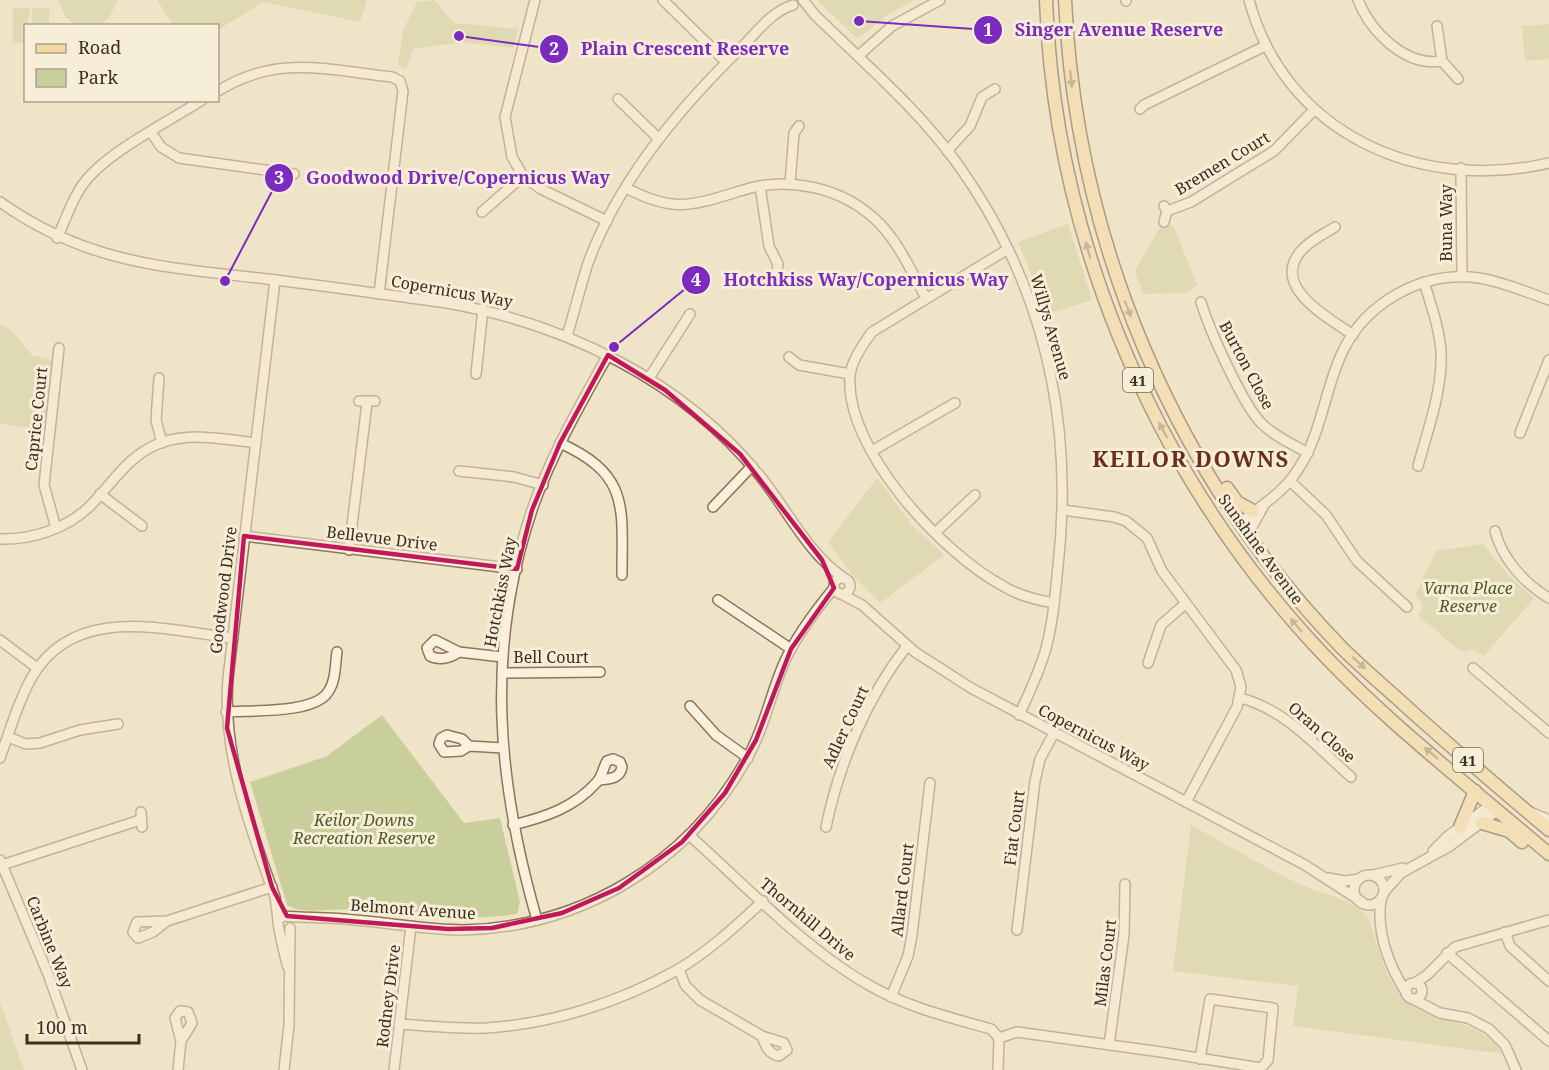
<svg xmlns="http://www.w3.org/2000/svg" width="1549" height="1070" viewBox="0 0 1549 1070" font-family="'Noto Serif',serif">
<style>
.green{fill:#c9cf9b}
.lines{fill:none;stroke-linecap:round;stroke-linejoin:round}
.minor-casing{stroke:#8d765c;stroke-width:12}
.major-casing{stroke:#5b4430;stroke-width:15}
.minor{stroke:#faf1dc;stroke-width:9}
.major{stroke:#f3d9a0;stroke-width:12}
.oneway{fill:#988460}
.marked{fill:none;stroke:#c2185b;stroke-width:4.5;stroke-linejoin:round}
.labels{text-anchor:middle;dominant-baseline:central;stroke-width:6;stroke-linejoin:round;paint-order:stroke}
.shield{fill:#f7eed8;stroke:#756857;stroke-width:1.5}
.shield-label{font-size:15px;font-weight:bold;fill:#3d2e20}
.street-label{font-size:16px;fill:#3d2e20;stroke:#f7eed8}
.park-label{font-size:16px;font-style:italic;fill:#4d5a26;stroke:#f7eed8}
.district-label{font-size:22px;font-weight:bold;letter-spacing:1.5px;fill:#6b2e1e;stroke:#f7eed8}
.leader{fill:none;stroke:#7b2cbf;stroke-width:2}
.callout-dot{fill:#7b2cbf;stroke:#f7eed8;stroke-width:2}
.mark-label{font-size:18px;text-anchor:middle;font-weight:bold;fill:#fff}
.callout-label{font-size:18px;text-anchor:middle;font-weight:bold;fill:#7b2cbf;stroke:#f7eed8;stroke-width:6;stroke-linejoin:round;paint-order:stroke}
</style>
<rect width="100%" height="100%" fill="#f0e4c8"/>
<g class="green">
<polygon points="58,0 118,0 110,16 100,25 76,26 65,16"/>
<polygon points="157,0 367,0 360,22 263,2 218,30 218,26 173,25"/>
<polygon points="434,0 454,23 518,29 513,48 462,42 413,49 406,69 398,65 403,30 417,2"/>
<polygon points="817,0 914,0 886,16 858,39"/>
<polygon points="13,8 30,8 25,43 13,43"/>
<rect x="32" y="8" width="17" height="17"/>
<polygon points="1549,24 1549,59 1525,61 1522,26"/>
<polygon points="1068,224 1092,300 1047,314 1018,242"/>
<polygon points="1173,225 1197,285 1187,293 1143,294 1135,271 1160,227"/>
<polygon points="0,325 10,329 32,355 54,360 46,429 0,424"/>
<polygon points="877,478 912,525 944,555 880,603 853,576 828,542"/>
<polygon points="1483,544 1508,575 1534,598 1484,656 1472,649 1461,652 1419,616 1423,605 1415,595 1436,551"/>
<path d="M 382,715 L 464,823 L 500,818 L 520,902 L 517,914 C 460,922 407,914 350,910 C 330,908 304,915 287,905 L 250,782 L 327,756 Z"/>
<path d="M 1191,825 C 1229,845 1267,870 1307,887 C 1329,896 1353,899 1369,918 C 1377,944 1384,978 1404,998 C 1435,1029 1475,1012 1503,1054 L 1293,1026 L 1298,986 L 1173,971 Z"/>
<polygon points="0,1002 24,1070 0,1070"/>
</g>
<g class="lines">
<defs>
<g id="minor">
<polyline points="535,0 505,117 512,157 523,176 541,189 607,221"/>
<polyline points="663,0 726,62"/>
<path d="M 803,0 L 815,15 C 865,64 919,110 959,166 C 1044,286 1074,422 1058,566 C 1055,595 1053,624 1045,652 C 1038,674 1029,694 1019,715"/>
<path d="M 1249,0 C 1285,134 1419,193 1549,163"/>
<path d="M 1358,0 C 1371,32 1405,67 1442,61"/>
<polyline points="1126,1 1126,0"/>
<polyline points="1437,26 1442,61 1458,79"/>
<polyline points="858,56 892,26 940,0"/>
<path d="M 218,91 C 277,54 327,70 392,77 L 400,81 L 403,91 L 379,294"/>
<polyline points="618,99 659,139"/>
<polyline points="1140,109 1144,105 1265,46"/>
<polyline points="151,132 161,147 179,158 294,174"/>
<polyline points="947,151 970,126 982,97 995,89"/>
<polyline points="1461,168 1462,277"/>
<polyline points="790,183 794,133 799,126"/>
<polyline points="760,186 769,246 778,264 776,279"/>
<path d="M 626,188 C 674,213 691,206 740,191 C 788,175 844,187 880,224 C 900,245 912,273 926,298"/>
<path d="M 0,202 C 87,264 165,267 267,279 C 327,286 387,295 447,303 C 566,324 682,380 760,476 C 787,509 808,554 844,578"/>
<polyline points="1167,211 1191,202 1274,151 1314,110"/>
<polyline points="482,212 523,176"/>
<polyline points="1164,222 1167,211 1164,206"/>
<path d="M 1335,227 C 1324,234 1310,240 1301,251 C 1270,287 1329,318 1353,335"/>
<path d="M 57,238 C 66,220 72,198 84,183 C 107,152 168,122 202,100"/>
<path d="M 1008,249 L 872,332 C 863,344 851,361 850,376 C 845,450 942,553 1003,586 C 1019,596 1036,600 1054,603"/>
<path d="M 275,280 L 228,678 C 222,753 250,827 275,897 L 278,920"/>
<path d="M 1201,302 C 1209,329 1242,403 1261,423 C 1274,436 1292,444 1308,453"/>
<path d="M 567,336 C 574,313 580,289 587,266 C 617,182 678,109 741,48 C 756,33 772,11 793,5"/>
<polyline points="789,357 799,365 850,374"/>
<polyline points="476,374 483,309"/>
<polyline points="159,378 156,420 162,443"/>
<polyline points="649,378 690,314"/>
<polyline points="359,401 375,401"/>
<polyline points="1520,433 1549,360"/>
<path d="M 560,443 C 630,475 622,507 622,575"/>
<polyline points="872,451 955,403"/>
<path d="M 1418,466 C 1428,429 1443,389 1441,351 C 1439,327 1431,305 1424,282"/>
<polyline points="459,471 514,477 543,485"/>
<polyline points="1290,481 1326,515 1357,561 1407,607"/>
<polyline points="100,494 142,526"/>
<polyline points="713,507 752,466"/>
<polyline points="1063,510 1114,517 1126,521 1147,538 1162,571 1236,670 1241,687 1237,707 1186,802"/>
<path d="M 1240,523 C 1260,506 1282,494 1297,471 C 1321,436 1324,393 1341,355 C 1364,303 1422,270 1479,278 C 1504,282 1526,292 1549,300"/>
<polyline points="56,528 44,485 59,348"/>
<path d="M 1495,531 C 1502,559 1525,584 1549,598"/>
<polyline points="935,533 975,495"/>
<polyline points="1248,534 1263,507"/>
<polyline points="244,536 517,569"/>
<path d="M 0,539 C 31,540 66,529 89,507 C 113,483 127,456 160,443 C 191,432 225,439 256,443"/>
<polyline points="349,550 367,403"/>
<circle cx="842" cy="586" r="8"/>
<polyline points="843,595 862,605 915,652 971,688 1305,865 1362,902"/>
<polyline points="718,600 791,649"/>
<polyline points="0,640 37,668"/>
<path d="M 459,652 C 451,658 439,661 430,656 L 427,648 L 435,640 L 459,652 L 502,657"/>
<polyline points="1148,663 1161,625 1185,604"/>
<polyline points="1473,668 1549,733"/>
<polyline points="502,673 600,672"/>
<path d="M 1240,698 C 1285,709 1317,747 1351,777"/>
<polyline points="690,706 716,735 748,758"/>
<path d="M 226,712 C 251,710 314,714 328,692 C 336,681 335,665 337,652"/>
<polyline points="8,737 26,744 40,743 80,730 118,724"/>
<polyline points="469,746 462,739 447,735 441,738 439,744 444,752 461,751 469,746 503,748"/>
<path d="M 0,758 C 10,731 18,701 32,677 C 75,603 164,630 233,638"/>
<polyline points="141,812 142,827"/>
<polyline points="1530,812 1549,820"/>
<path d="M 513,825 C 545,817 574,808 597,782 C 602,777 603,768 607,761 L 613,759 L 620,762 L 622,767 C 620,779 609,779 599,780"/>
<path d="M 826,827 C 839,764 867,697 907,646"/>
<path d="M 689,835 C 744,884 804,948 867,984 C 906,1007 948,1017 991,1029 L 999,1038 L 998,1070"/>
<polyline points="1433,851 1448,836 1491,805"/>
<polyline points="0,860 48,974 82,1070"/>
<polyline points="2,865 140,820"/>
<polyline points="1373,875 1403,868"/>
<circle cx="1369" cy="890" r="15"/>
<polyline points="1328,878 1345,881 1359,879"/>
<polyline points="1384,892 1401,873 1450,846 1498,810"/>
<path d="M 1381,898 C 1376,932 1389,966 1407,994"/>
<path d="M 537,920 C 497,781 485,650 532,510 C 551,455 580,405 608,355"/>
<polyline points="167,921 153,932 138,938 133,932 137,922 167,921 272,887"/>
<polyline points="1017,930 1035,781 1040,759 1054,733"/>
<polyline points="1505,932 1510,946 1549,981"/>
<polyline points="1447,953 1549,1041"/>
<path d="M 288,967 C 286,962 277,923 278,920 L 283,916 C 307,918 331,917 355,920 C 391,923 427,930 464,930 C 582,927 688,863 746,760 C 764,730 770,695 784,663 C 796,636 815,611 834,588"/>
<path d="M 679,969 L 685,985 L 700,1000 L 762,1036 L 784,1043 L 787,1050 L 779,1056 C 768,1054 765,1045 762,1036"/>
<circle cx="1414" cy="991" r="8"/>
<polyline points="1415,983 1427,975 1455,947 1549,920"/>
<polyline points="891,997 908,956 912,935 930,783"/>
<polyline points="1413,999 1440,1013 1468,1018 1489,1029 1505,1045 1516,1070"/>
<path d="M 399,1024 C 428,1026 457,1029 486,1028 C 552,1024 620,1002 677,970 C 708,952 737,925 763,901"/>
<polyline points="999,1038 1017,1032 1161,1052 1261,1068 1268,1060 1273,1008 1210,999 1200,1059"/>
<polyline points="1109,1045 1124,935 1125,884"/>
<polyline points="178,1070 181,1041 192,1023 188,1012 180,1011 175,1018 181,1041"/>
<polyline points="284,1070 289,1025 290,928"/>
<polyline points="394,1070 411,926"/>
</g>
<g id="major">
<path d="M 1046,0 C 1054,231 1148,457 1300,629 C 1374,713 1465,782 1549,854"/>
<path d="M 1065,0 C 1076,241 1174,475 1342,648 C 1360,666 1379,682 1398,699 C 1447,744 1498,787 1549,830"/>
<polyline points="1227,488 1237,502 1253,511"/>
<polyline points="1482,823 1509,831 1522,842"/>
<polyline points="1460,827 1475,791"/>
</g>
</defs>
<use href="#minor" class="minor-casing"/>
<use href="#major" class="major-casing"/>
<use href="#minor" class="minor"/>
<use href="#major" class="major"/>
</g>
<defs><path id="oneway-solid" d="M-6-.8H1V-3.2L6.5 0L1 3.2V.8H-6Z" transform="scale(1.5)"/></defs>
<g class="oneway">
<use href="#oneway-solid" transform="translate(1071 79) rotate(84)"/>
<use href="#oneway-solid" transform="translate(1088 250) rotate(-106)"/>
<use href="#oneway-solid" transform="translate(1128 309) rotate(69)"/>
<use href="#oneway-solid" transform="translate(1163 430) rotate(-118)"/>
<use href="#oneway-solid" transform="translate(1296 625) rotate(-130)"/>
<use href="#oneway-solid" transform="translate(1359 663) rotate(42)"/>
<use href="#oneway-solid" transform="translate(1431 753) rotate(-140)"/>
</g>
<path d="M0 0H1549V1070H0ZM 608,355 L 665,390 L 740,454 L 822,560 L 834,588 L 791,649 L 756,740 L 725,793 L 682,842 L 619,888 L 562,913 L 492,928 L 448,929 L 287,916 L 272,887 L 227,728 L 244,536 L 517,569 L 532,510 L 560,443 Z" fill="#f0e4c8" fill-opacity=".55" fill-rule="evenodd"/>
<path class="marked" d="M 608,355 L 665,390 L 740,454 L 822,560 L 834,588 L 791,649 L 756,740 L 725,793 L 682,842 L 619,888 L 562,913 L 492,928 L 448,929 L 287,916 L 272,887 L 227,728 L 244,536 L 517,569 L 532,510 L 560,443 Z"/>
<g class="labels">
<g class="shield">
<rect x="1123" y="368" width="30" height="24" rx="4.5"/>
<rect x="1453" y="748" width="30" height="24" rx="4.5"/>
</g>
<g class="shield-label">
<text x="1138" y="380">41</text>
<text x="1468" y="760">41</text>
</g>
<g class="street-label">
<text transform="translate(1222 163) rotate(-31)">Bremen Court</text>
<text transform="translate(1446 223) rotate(-90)">Buna Way</text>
<text transform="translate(452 291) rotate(10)">Copernicus Way</text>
<text transform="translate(1051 327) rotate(74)">Willys Avenue</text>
<text transform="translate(1247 365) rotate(62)">Burton Close</text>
<text transform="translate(36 419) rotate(-84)">Caprice Court</text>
<text transform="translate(382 538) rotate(7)">Bellevue Drive</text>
<text transform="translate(1261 549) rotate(54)">Sunshine Avenue</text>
<text transform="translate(223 590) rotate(-83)">Goodwood Drive</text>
<text transform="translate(500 592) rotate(-79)">Hotchkiss Way</text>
<text x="551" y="657">Bell Court</text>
<text transform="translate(845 727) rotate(-65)">Adler Court</text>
<text transform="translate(1322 732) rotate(41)">Oran Close</text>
<text transform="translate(1094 737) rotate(28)">Copernicus Way</text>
<text transform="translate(1014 828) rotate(-83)">Fiat Court</text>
<text transform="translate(902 890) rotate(-83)">Allard Court</text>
<text transform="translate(413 909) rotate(4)">Belmont Avenue</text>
<text transform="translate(808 919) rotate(40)">Thornhill Drive</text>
<text transform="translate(50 942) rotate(68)">Carbine Way</text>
<text transform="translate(1105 963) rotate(-83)">Milas Court</text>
<text transform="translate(388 996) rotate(-83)">Rodney Drive</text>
</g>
<g class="park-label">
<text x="1468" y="588">Varna Place<tspan x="1468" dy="18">Reserve</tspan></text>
<text x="364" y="820">Keilor Downs<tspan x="364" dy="18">Recreation Reserve</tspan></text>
</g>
<g class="district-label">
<text x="1191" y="458">KEILOR DOWNS</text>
</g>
</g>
<path class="leader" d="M859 21L988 30M459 36L554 49M225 281L279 178M614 347L696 280"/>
<g class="callout-dot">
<circle cx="859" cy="21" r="6"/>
<circle cx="459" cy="36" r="6"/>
<circle cx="225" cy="281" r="6"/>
<circle cx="614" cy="347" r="6"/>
<circle cx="988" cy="30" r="15"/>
<circle cx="554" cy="49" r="15"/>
<circle cx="279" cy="178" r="15"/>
<circle cx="696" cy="280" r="15"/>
</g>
<g class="mark-label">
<text x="988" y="36">1</text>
<text x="554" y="55">2</text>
<text x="279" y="184">3</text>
<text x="696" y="286">4</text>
</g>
<g class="callout-label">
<text x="1119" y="36">Singer Avenue Reserve</text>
<text x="685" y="55">Plain Crescent Reserve</text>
<text x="458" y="184">Goodwood Drive/Copernicus Way</text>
<text x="866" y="286">Hotchkiss Way/Copernicus Way</text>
</g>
<rect x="24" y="24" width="195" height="78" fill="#f7eed8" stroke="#ada18e" stroke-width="1.5"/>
<rect x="36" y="44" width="30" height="9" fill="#f3d9a0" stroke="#ada18e" stroke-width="1.5"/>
<text x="78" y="54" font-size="18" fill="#3d2e20">Road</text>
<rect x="36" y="69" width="30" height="18" fill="#c9cf9b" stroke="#ada18e" stroke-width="1.5"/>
<text x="78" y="84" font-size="18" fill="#3d2e20">Park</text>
<path d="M27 1034v9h112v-9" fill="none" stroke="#3d2e20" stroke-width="3"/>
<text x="36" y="1034" font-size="18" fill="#3d2e20" stroke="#f7eed8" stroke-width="4.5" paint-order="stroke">100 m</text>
</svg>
